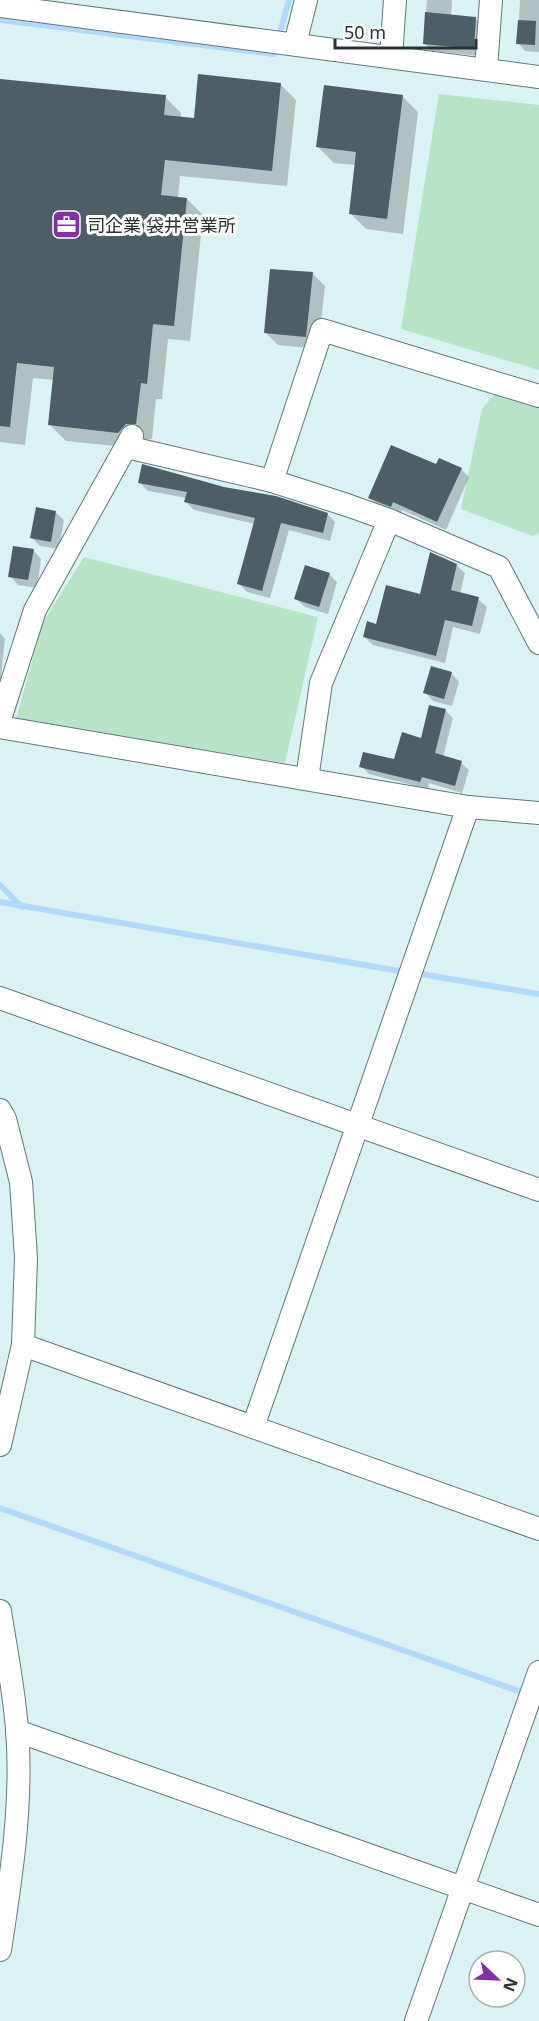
<svg xmlns="http://www.w3.org/2000/svg" width="539" height="2021" viewBox="0 0 539 2021" font-family="'Noto Sans','Noto Sans JP',sans-serif">
<style>
.green{fill:#b7e4c6}
.shadow{fill:#0003}
.lines{fill:none;stroke-linecap:round;stroke-linejoin:round}
.stream{stroke:#b2d8fc;stroke-width:6}
.building{fill:#4d5f66}
.minor-casing{stroke:#63787a;stroke-width:24}
.minor{stroke:#fff;stroke-width:22}
.labels{text-anchor:middle;dominant-baseline:central;stroke-width:6;stroke-linejoin:round;paint-order:stroke}
.poi-label{font-size:18px;fill:#2a3334;stroke:#fff;text-anchor:start}
</style>
<rect width="100%" height="100%" fill="#daf2f4"/>
<g class="green">
<polygon points="439,94 539,105 539,370 401,329"/>
<polygon points="502,385 539,400 539,533 533,536 461,509 482,409"/>
<polygon points="84,557 318,617 285,763 16,719 43,622"/>
</g>
<g class="shadow">
<polygon points="427,0 452,0 451,18 476,19 483,26 481,56 432,51 424,43"/>
<polygon points="520,0 539,0 539,52 525,51 518,43"/>
<polygon points="0,80 165,97 181,113 181,118 195,119 280,84 296,100 287,186 180,176 178,198 187,199 203,215 190,341 168,339 162,399 156,399 152,439 142,440 135,448 66,441 50,425 54,380 33,378 25,445 0,442"/>
<polygon points="402,96 418,112 403,234 366,229 350,213 356,165 334,163 318,147"/>
<polygon points="313,274 325,286 318,349 278,345 266,333"/>
<polygon points="437,466 461,469 469,477 446,530 402,510 400,514 378,506 369,498"/>
<polygon points="140,483 327,514 335,522 330,541 289,530 270,598 247,592 239,584 255,524 194,510 186,502 187,498 148,491"/>
<polygon points="55,512 64,520 59,549 40,546 32,538"/>
<polygon points="33,550 41,559 37,588 18,585 10,576"/>
<polygon points="456,565 465,573 460,594 478,599 487,607 480,634 453,627 445,663 373,645 364,636 421,596"/>
<polygon points="329,574 337,582 328,614 305,607 296,599"/>
<polygon points="0,633 5,639 1,676 8,683 0,708"/>
<polygon points="451,673 459,682 452,706 433,701 425,692"/>
<polygon points="431,707 446,711 453,718 443,757 461,763 469,770 462,793 429,783 428,789 369,774 361,766 395,761 422,740"/>
</g>
<g class="lines">
<g class="stream">
<polyline points="0,20 274,54 289,0"/>
<polyline points="0,885 22,907"/>
<polyline points="0,902 405,972"/>
<polyline points="415,973 539,994"/>
<polyline points="0,1508 527,1694"/>
</g>
</g>
<g class="building">
<polygon points="425,12 476,17 474,49 423,44"/>
<polygon points="518,20 536,21 535,45 516,44"/>
<polygon points="198,74 281,83 272,171 165,160 161,195 187,198 174,326 153,324 147,384 141,383 136,424 126,424 118,433 48,425 54,367 17,363 10,427 0,426 0,79 166,95 164,115 194,118"/>
<polygon points="324,85 403,95 387,219 349,214 356,152 316,147"/>
<polygon points="270,269 313,272 306,337 264,333"/>
<polygon points="391,445 436,464 439,458 462,468 437,522 393,502 391,507 368,498"/>
<polygon points="142,464 224,487 276,496 328,513 323,533 281,523 262,591 237,584 255,518 184,502 187,492 138,483"/>
<polygon points="36,507 56,511 51,542 30,538"/>
<polygon points="13,546 34,549 28,580 8,577"/>
<polygon points="430,552 457,564 451,590 479,597 472,626 445,620 436,656 363,637 367,621 376,624 386,585 420,594"/>
<polygon points="305,565 330,573 319,607 294,599"/>
<polygon points="431,666 452,672 444,699 423,693"/>
<polygon points="429,705 446,709 435,753 462,761 455,786 422,777 420,782 359,767 363,752 394,759 402,732 421,738"/>
</g>
<g class="lines">
<defs>
<g id="minor">
<polyline points="0,6 539,77"/>
<polyline points="295,44 306,0"/>
<polyline points="391,57 395,0"/>
<polyline points="486,69 491,0"/>
<polyline points="127,447 272,481 347,505 389,520 499,567 539,643"/>
<polyline points="272,481 322,330 539,396"/>
<polyline points="0,719 35,610 132,436"/>
<polyline points="0,727 468,807 539,813"/>
<polyline points="307,779 321,683 389,520"/>
<polyline points="0,998 539,1190"/>
<polyline points="0,1110 5,1119 21,1182 26,1258 23,1345 0,1445"/>
<polyline points="23,1345 539,1529"/>
<polyline points="253,1427 468,807"/>
<path d="M 0,1611 C 6,1650 14,1690 17,1729 C 23,1801 11,1879 0,1950"/>
<polyline points="17,1731 539,1915"/>
<polyline points="416,2021 539,1672"/>
</g>
</defs>
<use href="#minor" class="minor-casing"/>
<use href="#minor" class="minor"/>
</g>
<defs>
<symbol id="office-square" viewBox="-11 -11 22 22"><rect x="-9" y="-9" width="18" height="18" rx="4" fill="#8131a2" stroke="#fff"/><path d="M-6-3h4V-5.5h4V-3h4V5H-6ZM-1-4.5V-3h2v-1.5ZM-6 0V1H6V0Z" fill="#fff"/></symbol>
</defs>
<g fill-rule="evenodd">
<use href="#office-square" x="50" y="208" width="33" height="33"/>
</g>
<g class="labels">
<g class="poi-label">
<text x="87" y="225">司企業 袋井営業所</text>
</g>
</g>
<g transform="translate(497 1979) rotate(113)"><circle r="28" fill="#ffffff" stroke="#aaadae" stroke-width="1.5"/>
<path d="M0-4.5L10 22L0 15L-10 22Z" fill="#8131a2"/>
<text y="-9" font-size="16" font-weight="bold" text-anchor="middle" fill="#2a3334">N</text>
</g>
<path d="M335 39v9h141v-9" fill="none" stroke="#2a3334" stroke-width="3"/>
<text x="344" y="39" font-size="18" fill="#2a3334" stroke="#ffffff" stroke-width="4.5" paint-order="stroke">50 m</text>
</svg>
